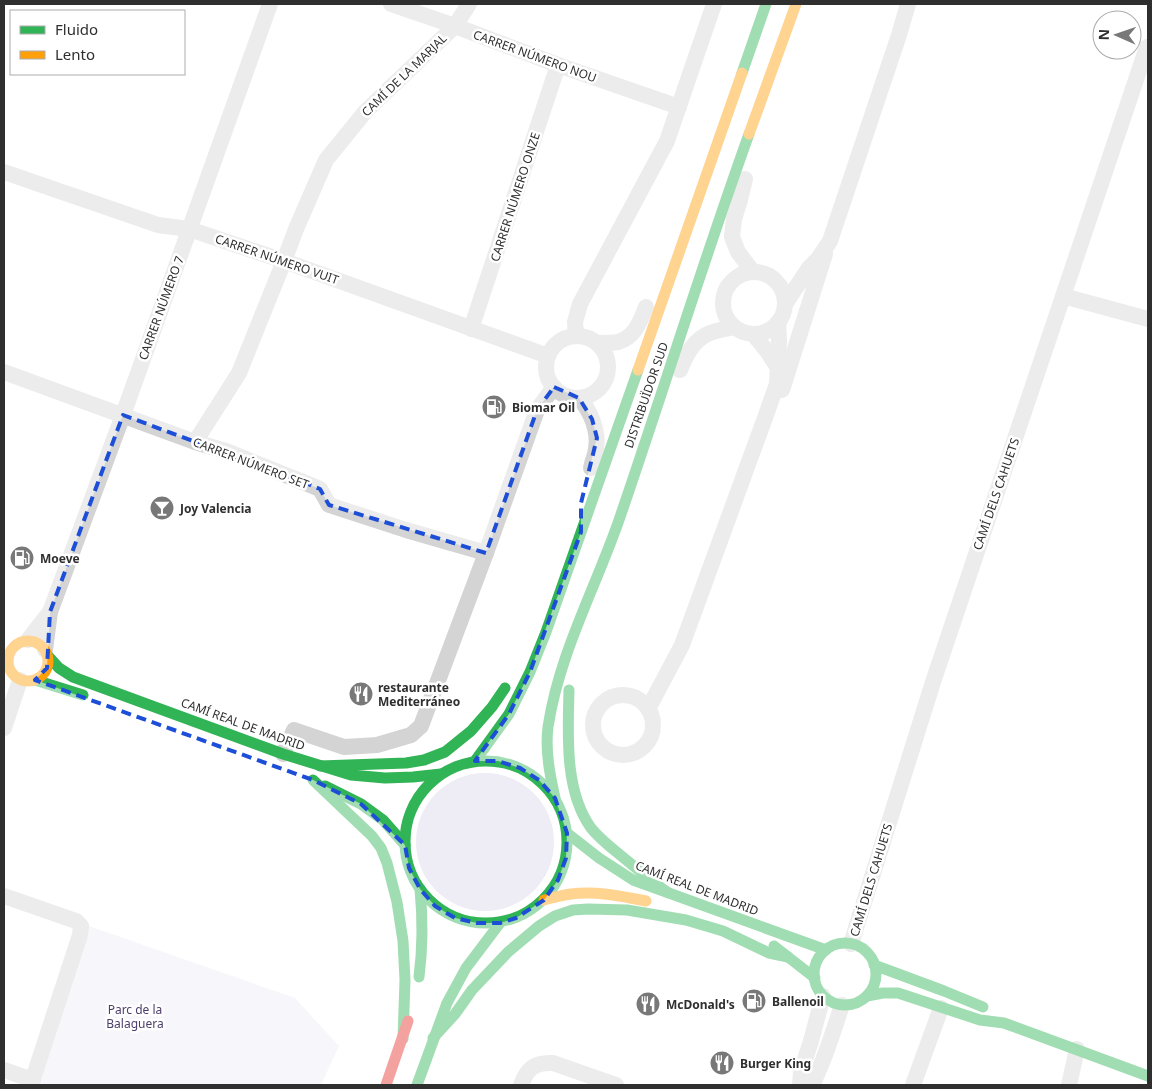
<svg xmlns="http://www.w3.org/2000/svg" width="1152" height="1089" viewBox="0 0 1152 1089" font-family="'Noto Sans',sans-serif">
<style>
.green{fill:#eeecf5}
.lines{fill:none;stroke-linecap:round;stroke-linejoin:round}
.street{stroke:#d4d4d4;stroke-width:16}
.fast{stroke:#30b455;stroke-width:11}
.slow{stroke:#ff9f0a;stroke-width:11}
.jam{stroke:#e5322d;stroke-width:11}
.marked{fill:none;stroke:#1d4ed8;stroke-width:4;stroke-dasharray:10 6;stroke-linejoin:round}
.labels{text-anchor:middle;dominant-baseline:central;stroke-width:5;stroke-linejoin:round;paint-order:stroke}
.street-label{font-size:12px;fill:#2f2f2f;stroke:#fff}
.poi-label{font-size:12px;font-weight:bold;fill:#2f2f2f;stroke:#fff;text-anchor:start}
.park-label{font-size:12px;fill:#4c3d6a;stroke:#fff}
</style>
<rect width="100%" height="100%" fill="#fff"/>
<g class="green">
<circle cx="485" cy="842" r="69"/>
<polygon points="89,926 295,998 339,1046 321,1085 37,1085"/>
</g>
<g class="lines">
<g class="street">
<polyline points="391,4 455,26 558,65 679,107"/>
<polyline points="4,172 158,225 189,229 284,261 548,356"/>
<polyline points="745,179 740,200 734,219 732,237 738,252 753,272"/>
<circle cx="754" cy="303" r="31"/>
<polyline points="1063,296 1148,319"/>
<polyline points="785,304 809,268 818,259 830,241 899,35 908,4"/>
<polyline points="471,329 558,65"/>
<polyline points="753,334 767,351 778,368"/>
<circle cx="577" cy="367" r="31"/>
<polyline points="576,336 575,322 580,304 667,141 714,4"/>
<path d="M 597,343 C 604,343 612,343 618,342 C 635,337 640,322 646,307"/>
<path d="M 680,370 C 686,355 694,339 710,333 C 717,330 726,329 733,327"/>
<polyline points="4,372 195,442 226,451 308,484 320,489 329,505 406,530 486,553"/>
<polyline points="782,390 825,254"/>
<path d="M 579,398 C 591,411 599,432 596,449 C 595,456 592,462 591,468"/>
<polyline points="195,442 239,373 284,261 296,229 326,160 365,112 455,26 469,4"/>
<polyline points="28,640 50,612"/>
<polyline points="45,650 50,612 123,415 270,4"/>
<circle cx="623" cy="725" r="30"/>
<polyline points="648,709 682,645 766,415 777,384 779,341 778,322"/>
<polyline points="4,728 20,680"/>
<polyline points="283,754 294,730 344,747 377,745 411,735 421,726 486,553 537,410 554,387"/>
<polyline points="4,896 76,921 81,926 80,935 31,1085"/>
<polyline points="851,944 933,682 1147,47"/>
<polyline points="4,1070 33,1080"/>
<path d="M 521,1085 C 527,1069 534,1062 553,1063 L 616,1085"/>
<polyline points="800,1085 801,1072 811,1041 823,996"/>
<path d="M 812,1085 C 825,1060 833,1032 842,1005"/>
<polyline points="913,1085 941,1008"/>
<polyline points="1069,1085 1077,1049"/>
</g>
<g class="fast">
<polyline points="742,73 766,4"/>
<polyline points="48,656 59,668 73,677 283,754 351,775 385,778 413,777 441,774"/>
<polyline points="35,680 83,695"/>
<path d="M 569,690 C 568,733 564,791 591,828 C 599,838 609,846 619,854 C 635,867 650,880 667,892"/>
<circle cx="486" cy="842" r="81"/>
<polyline points="475,761 509,714 530,672 546,632 638,370"/>
<polyline points="320,766 406,763 424,760 445,752 471,731 492,707 505,688"/>
<polyline points="313,780 372,836 381,848 387,863 397,902 403,941 405,980 403,1039"/>
<polyline points="325,786 361,804 383,820 405,845"/>
<path d="M 555,798 C 550,775 545,751 548,727 C 559,654 595,589 619,520 C 663,392 703,262 749,134"/>
<polyline points="567,833 599,858 633,880 826,950"/>
<circle cx="845" cy="974" r="31"/>
<polyline points="774,946 815,978"/>
<polyline points="874,965 944,991 983,1007"/>
<path d="M 419,977 C 423,946 423,920 420,889"/>
<polyline points="867,996 883,993 898,993 980,1020 1004,1023 1148,1076"/>
<polyline points="433,1038 455,1014 472,990 508,952 539,926 555,916 573,910 588,909 627,910 686,920 723,931 769,953 788,957"/>
<polyline points="417,1085 447,1003 466,968 500,923"/>
</g>
<g class="slow">
<polyline points="749,134 796,4"/>
<polyline points="638,370 742,73"/>
<circle cx="28" cy="661" r="20"/>
<path d="M 544,900 C 553,898 562,895 571,894 C 596,891 621,896 646,901"/>
</g>
<polyline class="jam" points="386,1085 408,1021"/>
</g>
<path d="M0 0H1152V1089H0ZM 554,387 L 579,398 L 592,419 L 597,438 L 581,503 L 581,532 L 530,672 L 509,714 L 475,761 L 498,761 L 520,768 L 539,780 L 555,798 L 567,833 L 566,858 L 558,880 L 544,900 L 516,918 L 500,923 L 477,923 L 455,918 L 435,906 L 420,889 L 409,868 L 405,845 L 361,804 L 313,780 L 35,680 L 47,668 L 50,612 L 123,415 L 308,484 L 320,489 L 329,505 L 486,553 L 537,410 Z" fill="#fff" fill-opacity=".55" fill-rule="evenodd"/>
<path class="marked" d="M 554,387 L 579,398 L 592,419 L 597,438 L 581,503 L 581,532 L 530,672 L 509,714 L 475,761 L 498,761 L 520,768 L 539,780 L 555,798 L 567,833 L 566,858 L 558,880 L 544,900 L 516,918 L 500,923 L 477,923 L 455,918 L 435,906 L 420,889 L 409,868 L 405,845 L 361,804 L 313,780 L 35,680 L 47,668 L 50,612 L 123,415 L 308,484 L 320,489 L 329,505 L 486,553 L 537,410 Z"/>
<defs>
<symbol id="fuel-disc" viewBox="-11 -11 22 22"><circle r="9.5" fill="#787878" stroke="#fff"/><path d="M-5.5-6h7V0h2V4h1.3V-2.5L3-4.5l.8-.8L6-3V5H2.5V1h-1V6h-7ZM-4.2-4.7v3.2H.2V-4.7Z" fill="#fff"/></symbol>
<symbol id="bar-disc" viewBox="-11 -11 22 22"><circle r="9.5" fill="#787878" stroke="#fff"/><path d="M-6-5H6L.8 .8V4.5H3.5V6h-7V4.5H-.8V.8Z" fill="#fff"/></symbol>
<symbol id="restaurant-disc" viewBox="-11 -11 22 22"><circle r="9.5" fill="#787878" stroke="#fff"/><path d="M-5-6h1v4h1v-4h1v4h1v-4h1v5L-1.5 .5V6h-2V.5L-5-1ZM5-6V6H3V1.5H1.5Q1.5-4 5-6Z" fill="#fff"/></symbol>
</defs>
<g fill-rule="evenodd">
<use href="#fuel-disc" x="480" y="393" width="28" height="28"/>
<use href="#bar-disc" x="148" y="494" width="28" height="28"/>
<use href="#fuel-disc" x="8" y="544" width="28" height="28"/>
<use href="#restaurant-disc" x="347" y="680" width="28" height="28"/>
<use href="#fuel-disc" x="740" y="987" width="28" height="28"/>
<use href="#restaurant-disc" x="634" y="990" width="28" height="28"/>
<use href="#restaurant-disc" x="708" y="1049" width="28" height="28"/>
</g>
<g class="labels">
<g class="street-label">
<text transform="translate(535 56) rotate(20)">CARRER NÚMERO NOU</text>
<text transform="translate(404 75) rotate(-44)">CAMÍ DE LA MARJAL</text>
<text transform="translate(515 197) rotate(-72)">CARRER NÚMERO ONZE</text>
<text transform="translate(277 259) rotate(19)">CARRER NÚMERO VUIT</text>
<text transform="translate(161 308) rotate(-70)">CARRER NÚMERO 7</text>
<text transform="translate(646 395) rotate(-71)">DISTRIBUÏDOR SUD</text>
<text transform="translate(251 463) rotate(21)">CARRER NÚMERO SET</text>
<text transform="translate(996 494) rotate(-71)">CAMÍ DELS CAHUETS</text>
<text transform="translate(243 724) rotate(20)">CAMÍ REAL DE MADRID</text>
<text transform="translate(871 880) rotate(-73)">CAMÍ DELS CAHUETS</text>
<text transform="translate(697 888) rotate(21)">CAMÍ REAL DE MADRID</text>
</g>
<g class="poi-label">
<text x="512" y="407">Biomar Oil</text>
<text x="180" y="508">Joy Valencia</text>
<text x="40" y="558">Moeve</text>
<text x="378" y="687">restaurante<tspan x="378" dy="14">Mediterráneo</tspan></text>
<text x="772" y="1001">Ballenoil</text>
<text x="666" y="1004">McDonald's</text>
<text x="740" y="1063">Burger King</text>
</g>
<g class="park-label">
<text x="135" y="1009">Parc de la<tspan x="135" dy="14">Balaguera</tspan></text>
</g>
</g>
<rect width="1152" height="1089" fill="none" stroke="#2f2f2f" stroke-width="10"/>
<rect x="10" y="10" width="175" height="65" fill="#ffffff" stroke="#acacac"/>
<rect x="20" y="26" width="25" height="8" fill="#30b455" stroke="#acacac"/>
<text x="55" y="35" font-size="15" fill="#2f2f2f">Fluido</text>
<rect x="20" y="51" width="25" height="8" fill="#ff9f0a" stroke="#acacac"/>
<text x="55" y="60" font-size="15" fill="#2f2f2f">Lento</text>
<g transform="translate(1117 35) rotate(272)"><circle r="24" fill="#ffffff" stroke="#acacac"/>
<path d="M0-4L9 19L0 12L-9 19Z" fill="#787878"/>
<text y="-8" font-size="14" font-weight="bold" text-anchor="middle" fill="#2f2f2f">N</text>
</g>
</svg>
